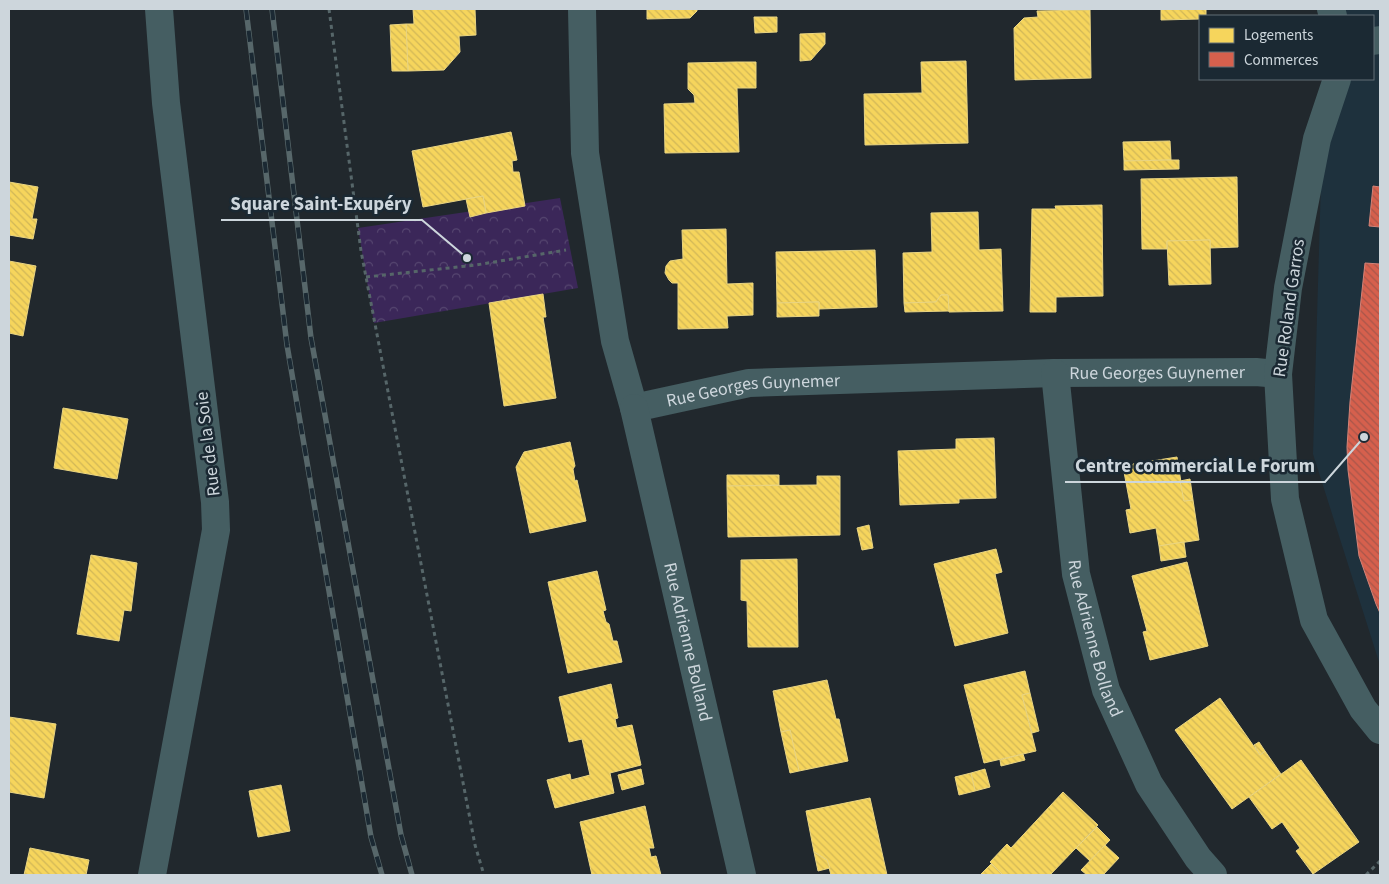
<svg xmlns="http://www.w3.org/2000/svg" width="1389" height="884" viewBox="0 0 1389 884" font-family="'Source Sans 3',sans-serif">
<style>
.built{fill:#1e313d}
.park{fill:url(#park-crowns)}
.homes{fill:url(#homes-back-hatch);stroke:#ead582}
.shops{fill:url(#shops-back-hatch);stroke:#d38378}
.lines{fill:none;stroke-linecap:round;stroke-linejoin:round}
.path{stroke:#566669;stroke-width:3;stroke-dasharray:4 4;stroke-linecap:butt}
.street{stroke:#455e62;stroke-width:28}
.rail-casing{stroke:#57676a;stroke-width:5.5}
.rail{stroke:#1b2933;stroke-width:4;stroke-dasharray:11;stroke-linecap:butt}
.labels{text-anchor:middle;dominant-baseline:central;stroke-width:5;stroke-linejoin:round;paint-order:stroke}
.street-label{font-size:18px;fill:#cdd6dc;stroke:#1b2933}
.leader{fill:none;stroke:#cdd6dc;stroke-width:2}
.callout-dot{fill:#cdd6dc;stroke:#1b2933;stroke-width:2}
.callout-label{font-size:19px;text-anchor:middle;font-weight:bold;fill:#cdd6dc;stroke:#1b2933;stroke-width:5;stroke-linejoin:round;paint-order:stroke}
</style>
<defs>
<pattern id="park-crowns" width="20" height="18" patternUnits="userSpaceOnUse" patternTransform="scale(1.25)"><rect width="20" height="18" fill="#3b2759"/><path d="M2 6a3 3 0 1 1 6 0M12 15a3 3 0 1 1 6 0" fill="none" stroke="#564670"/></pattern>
<pattern id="homes-back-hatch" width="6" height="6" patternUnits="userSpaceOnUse" patternTransform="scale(1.25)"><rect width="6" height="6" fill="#f6d55c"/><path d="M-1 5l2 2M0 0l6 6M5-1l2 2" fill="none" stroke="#d1b757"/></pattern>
<pattern id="shops-back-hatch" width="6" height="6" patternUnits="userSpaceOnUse" patternTransform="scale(1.25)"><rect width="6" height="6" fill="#d6604d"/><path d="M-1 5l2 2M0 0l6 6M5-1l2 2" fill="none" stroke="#a8564a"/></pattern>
</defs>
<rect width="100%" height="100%" fill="#21282d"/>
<polygon class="built" points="1326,9 1380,9 1380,665 1313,454 1324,79 1373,79 1373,16 1325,16"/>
<polygon class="park" points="560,198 578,288 374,323 358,228"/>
<g class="homes">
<polygon points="413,9 475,9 476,35 459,36 460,52 444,70 408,71 406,24 414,24"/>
<polygon points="647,9 697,9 697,11 690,18 647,19"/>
<polygon points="1161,9 1206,9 1206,16 1200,16 1200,19 1161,20"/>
<polygon points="1090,10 1091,78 1015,80 1014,28 1024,18 1038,17 1037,11"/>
<polygon points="754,17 777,17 777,32 755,33"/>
<polygon points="406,24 408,71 392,71 390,25"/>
<polygon points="825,33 825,44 811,60 800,61 800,34"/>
<polygon points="966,61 968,143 865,145 864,94 922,93 921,62"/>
<polygon points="736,62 756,62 756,88 737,88 739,152 665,153 664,104 695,103 694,95 688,89 688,63"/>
<polygon points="511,132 517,160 512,161 513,172 519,172 525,206 486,213 483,196 423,207 412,151"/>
<polygon points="1170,141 1171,160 1124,161 1123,142"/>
<polygon points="1171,160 1179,160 1179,169 1124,170 1124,161"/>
<polygon points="1237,177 1238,247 1210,248 1210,240 1167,241 1167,249 1142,249 1141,179"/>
<polygon points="9,182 38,187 32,219 37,219 33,239 9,235"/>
<polygon points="483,196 486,213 470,217 466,199"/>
<polygon points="1102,205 1103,296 1056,297 1056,312 1030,312 1032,209 1056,209 1055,206"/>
<polygon points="978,212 979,250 1001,249 1003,311 949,312 948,295 941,295 936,302 904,303 903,253 932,252 931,213"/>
<polygon points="726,229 727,284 753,283 753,315 727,316 728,328 678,329 678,283 672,283 669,280 665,273 666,266 670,261 683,259 682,230"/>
<polygon points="1210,240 1211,284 1169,285 1167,241"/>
<polygon points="875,250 877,307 819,309 819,302 777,303 776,252"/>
<polygon points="9,261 36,266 23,336 9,333"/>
<polygon points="543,294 546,317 543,317 556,398 504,406 489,303"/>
<polygon points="941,295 948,295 949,311 905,312 904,303 936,302"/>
<polygon points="819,302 819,316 777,317 777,303"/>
<polygon points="63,408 128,419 117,479 54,468"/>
<polygon points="994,438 996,498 959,499 959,503 900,505 898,451 956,449 956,439"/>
<polygon points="570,442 575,466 573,469 575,481 577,480 586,521 530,533 516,467 524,452"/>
<polygon points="1177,457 1184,501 1193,500 1199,540 1159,546 1156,528 1130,533 1126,510 1131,509 1124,472 1133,464"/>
<polygon points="727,475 779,475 779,485 727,486"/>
<polygon points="817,476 840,476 840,535 728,537 727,486 817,485"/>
<polygon points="1190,479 1193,500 1184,501 1180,481"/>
<polygon points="869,525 873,548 862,550 857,528"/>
<polygon points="1184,542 1186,557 1161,561 1159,546"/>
<polygon points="996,549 1002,572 995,574 1008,633 955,646 934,564"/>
<polygon points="91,555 137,563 131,611 124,610 119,641 77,634"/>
<polygon points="797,559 798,647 748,647 747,601 741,600 741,560"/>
<polygon points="1187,562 1208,646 1150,660 1143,632 1147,631 1132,576"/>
<polygon points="597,571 606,610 603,611 606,622 609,624 613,641 617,641 622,662 568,673 548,582"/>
<polygon points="1025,671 1030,693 1022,695 1036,751 984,763 964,685"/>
<polygon points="827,680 836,719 839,719 848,761 799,771 790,730 781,732 773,691"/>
<polygon points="611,684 618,718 615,719 617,728 632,725 641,765 610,773 614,793 555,808 547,780 570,774 571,780 590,775 582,739 569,742 559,697"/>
<polygon points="1030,693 1039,731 1032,733 1022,695"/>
<polygon points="1220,698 1260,755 1265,751 1281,774 1232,809 1175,730"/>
<polygon points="9,717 56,724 44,798 9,792"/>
<polygon points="790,730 799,771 790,773 781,732"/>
<polygon points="1259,742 1265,751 1260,755 1254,745"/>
<polygon points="1023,754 1025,760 1001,766 1000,760"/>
<polygon points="1301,760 1359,842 1313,874 1296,851 1300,848 1282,822 1272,829 1249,797"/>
<polygon points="641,769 644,784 622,790 618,775"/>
<polygon points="985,769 990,787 975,791 971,773"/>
<polygon points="971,773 975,791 959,795 955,777"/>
<polygon points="281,785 290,831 258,837 249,791"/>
<polygon points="1063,792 1098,825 1050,875 1003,875 990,862 1007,844 1011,848"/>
<polygon points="870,798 887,875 831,875 827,860 814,852 806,811"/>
<polygon points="645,806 654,848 649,848 651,857 656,856 661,875 592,875 580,822"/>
<polygon points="1097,827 1110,840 1090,861 1076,848"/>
<polygon points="1105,845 1119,858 1103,875 1087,875 1081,870"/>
<polygon points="30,848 89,860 86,875 24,875"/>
<polygon points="814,852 827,860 830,868 818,871"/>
<polygon points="991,864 1003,875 980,875"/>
</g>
<g class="shops">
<polygon points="1373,186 1380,187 1380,227 1369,226"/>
<polygon points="1365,263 1380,264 1380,613 1376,604 1359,556 1348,470 1347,447 1350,402"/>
</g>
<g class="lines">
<g class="path">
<polyline points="329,9 361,251 475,845 484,875"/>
<polyline points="366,277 476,265 566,250"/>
<polyline points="1366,875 1380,861"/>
</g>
<g class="street">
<path id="s1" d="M 582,9 L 585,153 L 615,341 L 634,408 L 749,383 L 1055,373 L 1256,372 L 1278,374"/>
<polyline points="1331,9 1333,16"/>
<polyline points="1373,41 1380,40"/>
<polyline points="1337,79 1317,139 1288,288 1278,374 1285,499 1314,620 1363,709 1380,730"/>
<path id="s2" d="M 1055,373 L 1076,574 L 1106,690 L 1149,784 L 1198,858 L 1213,875"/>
<path id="s3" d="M 634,408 L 742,875"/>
<polyline points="152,875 216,530 215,502 166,103 159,9"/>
</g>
<defs>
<g id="rail">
<polyline points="246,9 287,345 371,837 382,875"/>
<polyline points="272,9 311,338 401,835 412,875"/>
</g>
</defs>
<use href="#rail" class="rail-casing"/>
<use href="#rail" class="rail"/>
</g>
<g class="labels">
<g class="street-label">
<text transform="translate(1289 308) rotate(-82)">Rue Roland Garros</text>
<text stroke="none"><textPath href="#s1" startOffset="930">Rue Georges Guynemer</textPath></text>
<text stroke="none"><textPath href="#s1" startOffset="525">Rue Georges Guynemer</textPath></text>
<text transform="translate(208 444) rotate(-97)">Rue de la Soie</text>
<text stroke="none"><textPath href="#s2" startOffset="269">Rue Adrienne Bolland</textPath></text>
<text stroke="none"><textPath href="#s3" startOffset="240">Rue Adrienne Bolland</textPath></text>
</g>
</g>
<path class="leader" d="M467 258L422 220H221M1364 437L1325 482H1065"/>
<g class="callout-dot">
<circle cx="467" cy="258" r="5"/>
<circle cx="1364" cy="437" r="5"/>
</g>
<g class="callout-label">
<text x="321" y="210">Square Saint-Exupéry</text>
<text x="1195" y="472">Centre commercial Le Forum</text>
</g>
<rect width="1389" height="884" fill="none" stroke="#cdd6dc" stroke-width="20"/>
<rect x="1199" y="15" width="175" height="65" fill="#1b2933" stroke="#626e77"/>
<rect x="1209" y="28" width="25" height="15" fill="#f6d55c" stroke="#626e77"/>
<text x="1244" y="40" font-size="15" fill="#cdd6dc">Logements</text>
<rect x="1209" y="52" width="25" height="15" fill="#d6604d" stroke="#626e77"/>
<text x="1244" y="65" font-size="15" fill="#cdd6dc">Commerces</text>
</svg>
